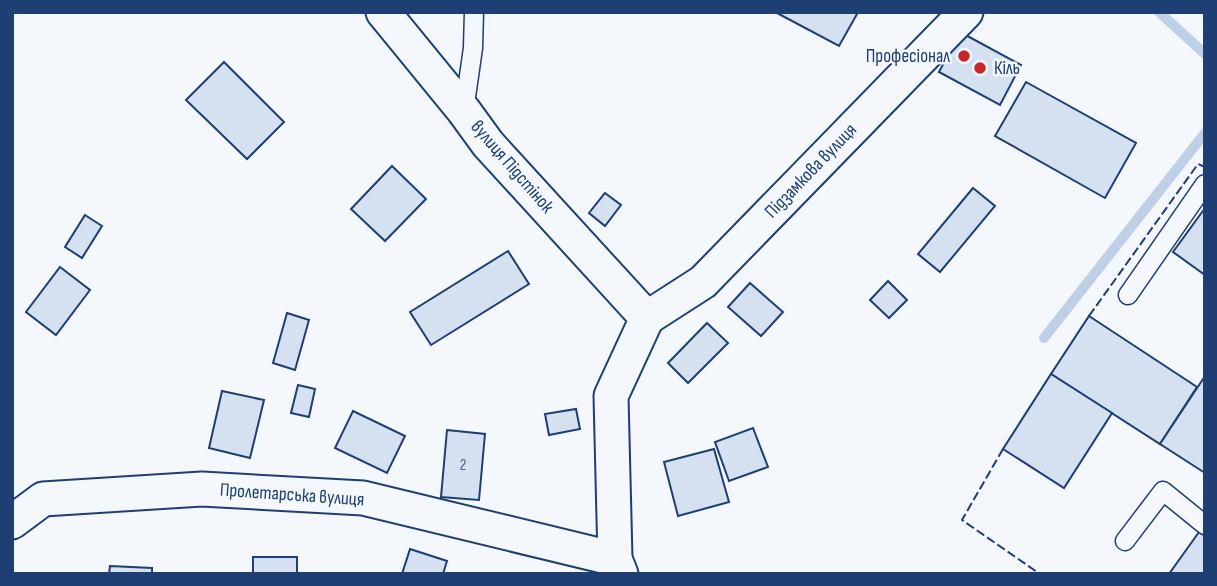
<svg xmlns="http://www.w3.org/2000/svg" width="1217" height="586" viewBox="0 0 1217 586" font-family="'Sofia Sans Condensed',sans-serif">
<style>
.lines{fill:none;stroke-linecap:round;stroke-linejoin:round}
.stream{stroke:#bed0e5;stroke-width:10}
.building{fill:#d5e0f0;stroke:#1d3f73;stroke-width:2}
.service-casing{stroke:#1d3f73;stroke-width:21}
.minor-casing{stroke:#1d3f73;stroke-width:37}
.service{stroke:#f4f7fb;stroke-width:18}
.minor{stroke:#f4f7fb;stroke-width:33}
.fence{stroke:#1d3f73;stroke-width:2;stroke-dasharray:9 3.5;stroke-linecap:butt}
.poi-dot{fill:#c62828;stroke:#f4f7fb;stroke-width:2.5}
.labels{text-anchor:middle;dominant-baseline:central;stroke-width:5;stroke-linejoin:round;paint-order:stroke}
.number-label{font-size:16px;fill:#4b6792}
.poi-label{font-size:19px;fill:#1d3f73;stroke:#f4f7fb;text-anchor:end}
.street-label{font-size:19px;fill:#1d3f73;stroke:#f4f7fb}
</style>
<rect width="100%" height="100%" fill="#f4f7fb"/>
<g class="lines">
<g class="stream">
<polyline points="1159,12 1205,54"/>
<polyline points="1044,338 1205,133"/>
</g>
</g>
<g class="building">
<polygon points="854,12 857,14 839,46 777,13"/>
<polygon points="960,32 1021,65 1000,105 939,72"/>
<polygon points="224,62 284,122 247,159 186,100"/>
<polygon points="1026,82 1136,143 1105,198 995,136"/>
<polygon points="392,166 426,199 385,241 351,209"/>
<polygon points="973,188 995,206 940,272 918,254"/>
<polygon points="605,193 621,205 605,226 589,213"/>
<polygon points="1205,208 1205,275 1173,252"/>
<polygon points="85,215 102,226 82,258 65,247"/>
<polygon points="508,251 529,284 431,345 410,312"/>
<polygon points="60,267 90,290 56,335 26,312"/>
<polygon points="888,281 907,300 889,318 870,300"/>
<polygon points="750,283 783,312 761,336 728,307"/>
<polygon points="287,313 309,320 295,370 273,363"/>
<polygon points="1089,316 1197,387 1160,444 1051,374"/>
<polygon points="707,323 728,343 688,383 668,363"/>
<polygon points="1051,374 1112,413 1064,488 1003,449"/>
<polygon points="1205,376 1205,473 1160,444"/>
<polygon points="298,385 315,389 309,417 291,413"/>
<polygon points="222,391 264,400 250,458 209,448"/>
<polygon points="576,409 580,429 549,435 545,414"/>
<polygon points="353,411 405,436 387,473 335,448"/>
<polygon points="753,428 768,467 729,481 715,442"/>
<polygon points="447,430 485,434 479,500 441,497"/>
<polygon points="714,449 729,502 678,516 664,462"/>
<polygon points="1199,532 1205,536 1205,574 1169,574"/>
<polygon points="410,549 447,561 443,574 402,574"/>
<rect x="253" y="557" width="44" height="17"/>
<polygon points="110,566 152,568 152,574 109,574"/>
</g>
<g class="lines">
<defs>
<g id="service">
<polyline points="464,111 473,48 474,12"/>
<polyline points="1128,295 1205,184"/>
<polyline points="1125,541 1163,491 1205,525"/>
</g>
<g id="minor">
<polyline points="383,12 464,111 488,144 647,318"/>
<polyline points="647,318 703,282 966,12"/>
<polyline points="12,522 43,499 202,489 363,498 615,559 621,574"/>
<polyline points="615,559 611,396 647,318"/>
</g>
</defs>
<use href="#service" class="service-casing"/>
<use href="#minor" class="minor-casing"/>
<use href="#service" class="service"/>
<use href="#minor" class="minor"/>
<g class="fence">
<polyline points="1089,316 1198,164 1205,167"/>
<polyline points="1003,449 962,520 1040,574"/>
</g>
</g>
<g class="poi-dot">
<circle cx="964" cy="56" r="7"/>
<circle cx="980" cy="68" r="7"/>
</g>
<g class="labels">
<g class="number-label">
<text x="463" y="465">2</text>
</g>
<g class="poi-label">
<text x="950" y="56">Професіонал</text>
<text x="994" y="68" text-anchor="start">Кіль</text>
</g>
<g class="street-label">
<text transform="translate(512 167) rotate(49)">вулиця Підстінок</text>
<text transform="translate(811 171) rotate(-46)">Підзамкова вулиця</text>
<text transform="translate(292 495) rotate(4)">Пролетарська вулиця</text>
</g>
</g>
<rect width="1217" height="586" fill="none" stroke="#1d3f73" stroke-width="28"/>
</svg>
